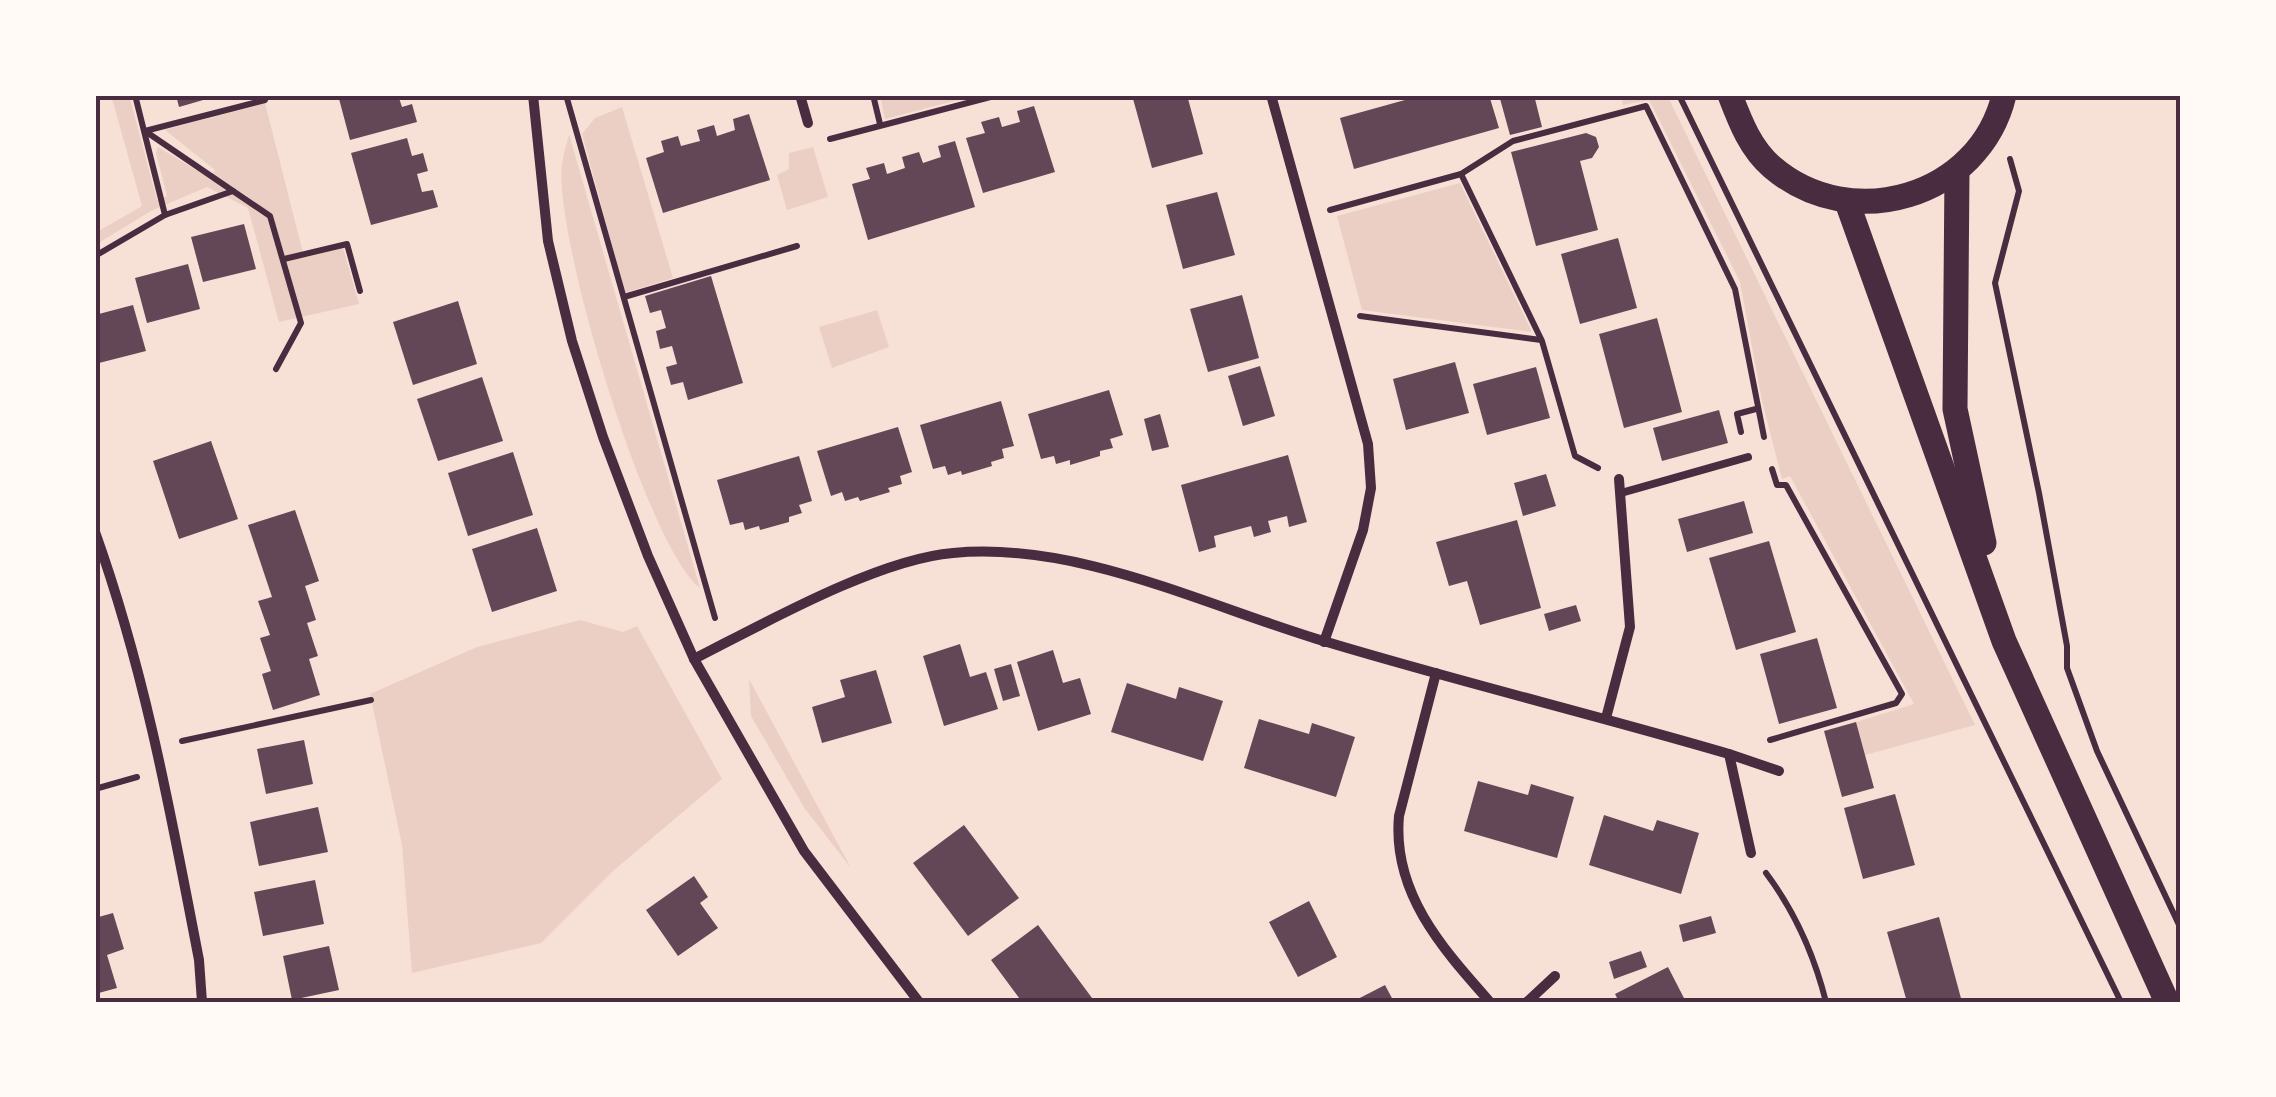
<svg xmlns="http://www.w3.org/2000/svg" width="2276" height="1097" viewBox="0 0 2276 1097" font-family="'Fira Sans Condensed',sans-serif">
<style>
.green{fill:#ebcfc5}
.building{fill:#644757}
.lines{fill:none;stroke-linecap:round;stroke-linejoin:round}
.path{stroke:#4a2c40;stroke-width:6}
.service{stroke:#4a2c40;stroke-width:8}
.minor{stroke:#4a2c40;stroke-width:10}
.primary{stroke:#4a2c40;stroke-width:25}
.neatline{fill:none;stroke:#4a2c40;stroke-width:4}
</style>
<rect width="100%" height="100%" fill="#f7e1d7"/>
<g class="green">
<polygon points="111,95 129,95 157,200 167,196 156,153 158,147 209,178 215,170 165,130 265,103 304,257 343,248 359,304 279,322 248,208 207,187 151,211 95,245 95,233 142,206"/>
<polygon points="880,95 977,95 885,119"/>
<polygon points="1621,95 1667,95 1975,725 1865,755 1856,722 1914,704 1790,476 1782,479 1762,401 1740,282 1649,100 1623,105"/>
<polygon points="622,107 673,278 625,293 582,134 595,118"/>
<path d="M 569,134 L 700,588 C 647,548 553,234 562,164 C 563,154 567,144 569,134 Z"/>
<polygon points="813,147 828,197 787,210 777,175 789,169 789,153"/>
<polygon points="1460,183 1532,332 1362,310 1337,216"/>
<polygon points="877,310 889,347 832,368 819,327"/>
<polygon points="580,620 623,632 637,626 722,779 613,871 541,943 412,973 402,845 370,694 477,647"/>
<polygon points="749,679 851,868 805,809 751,716"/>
</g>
<g class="building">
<polygon points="176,95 217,95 217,96 179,107"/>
<polygon points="338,95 398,95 402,107 412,104 417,122 350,140"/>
<polygon points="1132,95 1187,95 1203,154 1152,168"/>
<polygon points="1423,95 1489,95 1499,128 1354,169 1340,118"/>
<polygon points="1499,95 1534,95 1542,127 1510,135"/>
<polygon points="1034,106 1055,172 983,193 966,138 985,133 981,122 999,117 1002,127 1020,122 1017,111"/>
<polygon points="749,114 770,180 663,213 646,158 664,152 661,141 678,136 681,146 700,141 697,130 714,125 717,136 735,130 733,119"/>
<polygon points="1586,133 1596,137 1599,147 1592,158 1580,161 1598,230 1536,246 1511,152"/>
<polygon points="407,138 412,156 423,153 428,171 417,174 422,192 433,190 438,207 371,225 351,153"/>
<polygon points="955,141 975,207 868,240 852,184 870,179 866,168 884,163 887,174 905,168 902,157 919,152 923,163 941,157 938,146"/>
<polygon points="1217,192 1235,255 1183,269 1166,205"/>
<polygon points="244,224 256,269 203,282 191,237"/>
<polygon points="1618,238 1637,308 1580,324 1561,254"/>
<polygon points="188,264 200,309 147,323 135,278"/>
<polygon points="711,276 743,383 688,400 683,382 671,385 666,367 677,364 672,346 660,349 656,331 666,328 661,310 650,313 645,296"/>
<polygon points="1242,295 1259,358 1208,372 1190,309"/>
<polygon points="458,301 477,364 413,385 393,322"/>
<polygon points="133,305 146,351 95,364 95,315"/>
<polygon points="1657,318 1682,412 1624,428 1599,334"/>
<polygon points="1455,362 1469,413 1406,430 1393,379"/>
<polygon points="1260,366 1275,416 1243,426 1228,376"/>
<polygon points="1536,367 1550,418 1487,435 1473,384"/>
<polygon points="482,377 503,441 438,461 417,399"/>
<polygon points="1109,390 1123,435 1110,439 1113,448 1100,451 1100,456 1070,465 1070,460 1056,464 1054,456 1041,459 1028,414"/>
<polygon points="1001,401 1014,446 1002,449 1004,458 991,462 992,466 962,475 961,471 948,475 945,466 933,469 920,425"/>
<polygon points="1719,410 1728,443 1662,461 1653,428"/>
<polygon points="1160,414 1169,447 1152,451 1144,419"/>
<polygon points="898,427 912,472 900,476 902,484 888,488 890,492 860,501 858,497 845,501 842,492 831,496 817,451"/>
<polygon points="211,441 238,519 179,539 153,461"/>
<polygon points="513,452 533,515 468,536 448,473"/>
<polygon points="1288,455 1307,522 1289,527 1287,516 1268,521 1271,532 1254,537 1251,526 1214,536 1216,547 1199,552 1181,485"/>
<polygon points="799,456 812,501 799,505 802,513 789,517 789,522 760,530 759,526 745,530 743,522 730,525 717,480"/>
<polygon points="1546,474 1556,506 1523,516 1514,483"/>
<polygon points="1744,501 1753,533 1687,552 1678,519"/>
<polygon points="295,510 319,581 305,586 316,620 307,623 318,656 309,659 320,695 273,710 262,674 271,671 260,638 270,635 258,601 272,597 248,525"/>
<polygon points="1517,520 1541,608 1480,625 1467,581 1449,586 1436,542"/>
<polygon points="537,528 557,591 492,612 472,549"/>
<polygon points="1769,541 1796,632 1736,650 1709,558"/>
<polygon points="1576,605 1581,621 1549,631 1544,614"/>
<polygon points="1817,638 1837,708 1779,724 1760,654"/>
<polygon points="960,644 970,677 986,672 998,709 944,726 923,656"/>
<polygon points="1053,650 1063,683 1080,678 1091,714 1038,731 1017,662"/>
<polygon points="1011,664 1020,696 1003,701 994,669"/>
<polygon points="876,670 892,723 822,743 812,707 845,697 840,680"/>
<polygon points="1127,683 1176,699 1179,687 1223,701 1203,761 1111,732"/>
<polygon points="1259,719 1309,734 1312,723 1355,737 1336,797 1244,768"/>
<polygon points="1856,722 1874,788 1842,797 1824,731"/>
<polygon points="304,740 313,784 266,794 257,749"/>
<polygon points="1478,781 1528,795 1531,784 1574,797 1557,858 1464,831"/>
<polygon points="1895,794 1915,865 1863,879 1844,808"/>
<polygon points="318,807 328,852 259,866 250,822"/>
<polygon points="1604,815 1653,831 1657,820 1699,833 1681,894 1589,865"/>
<polygon points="964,825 1019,898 968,936 913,863"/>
<polygon points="694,876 708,897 700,903 718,928 678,956 646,910"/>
<polygon points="315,880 324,924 263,936 254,892"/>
<polygon points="1309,901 1337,957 1298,977 1269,922"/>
<polygon points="113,913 124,949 107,955 117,988 95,994 95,918"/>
<polygon points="1711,916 1716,933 1683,942 1679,925"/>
<polygon points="1939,917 1962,1002 1907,1002 1887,932"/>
<polygon points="1038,925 1069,967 1095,1002 1022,1002 991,960"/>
<polygon points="329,946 339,990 292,1000 283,956"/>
<polygon points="1641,951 1647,967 1614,979 1609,962"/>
<polygon points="1668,967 1686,1002 1619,1002 1615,994"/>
<polygon points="1385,985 1394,1002 1352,1002"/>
</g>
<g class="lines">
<g class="path">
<polyline points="566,95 715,618"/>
<polyline points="873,95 880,124"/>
<polyline points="1679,95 2121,1002"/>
<polyline points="830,139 998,95"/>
<polyline points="2010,159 2019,191 1995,283 2039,493 2067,646 2067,668 2097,751 2181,929"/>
<polyline points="1461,174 1513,141 1646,106 1735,289 1764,437"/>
<polyline points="233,191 270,216 301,323 276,369"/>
<polyline points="1330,210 1461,174 1542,341 1575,456 1598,468"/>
<polyline points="165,215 233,191 145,131 265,100 267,95"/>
<polyline points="95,256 165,215 135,95"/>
<polyline points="284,259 347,244 360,291"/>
<polyline points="624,297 797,246"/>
<polyline points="1360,316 1541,340"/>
<polyline points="1741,432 1737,414 1756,409"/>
<polyline points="1770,740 1896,703 1902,694 1786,485 1777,485 1772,469"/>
<polyline points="182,741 371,700"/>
<polyline points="95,789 137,777"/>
<path d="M 1766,873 C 1796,913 1814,954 1826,1002"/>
</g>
<polyline class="service" points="1621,493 1748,457"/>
<g class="minor">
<polyline points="533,95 548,241 572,341 603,437 648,556 694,659 804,851 919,1002"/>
<polyline points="800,95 808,123"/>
<polyline points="1271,95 1368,444 1371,488 1363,530 1324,642"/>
<path d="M 95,532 C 145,671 171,815 199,960 L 202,1002"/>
<path d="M 694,659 C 763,624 878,559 953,553 C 1079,541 1208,607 1327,642 C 1460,682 1596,715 1729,754 L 1751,853"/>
<path d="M 1436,673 L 1399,816 C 1392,893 1443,949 1490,1002"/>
<polyline points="1606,718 1630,627 1619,479"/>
<polyline points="1729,754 1779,771"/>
<polyline points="1527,1002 1555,976"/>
</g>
<g class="primary">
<path d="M 1730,95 C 1740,121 1750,148 1772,167 C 1851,235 1980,197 2004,95"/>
<polyline points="1957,171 1955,409 1984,543"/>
<polyline points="1847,202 2004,641 2167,1002"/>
</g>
</g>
<rect width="2276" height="1097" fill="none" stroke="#fffaf5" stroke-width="195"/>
<rect x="98" y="98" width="2080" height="902" class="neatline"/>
</svg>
